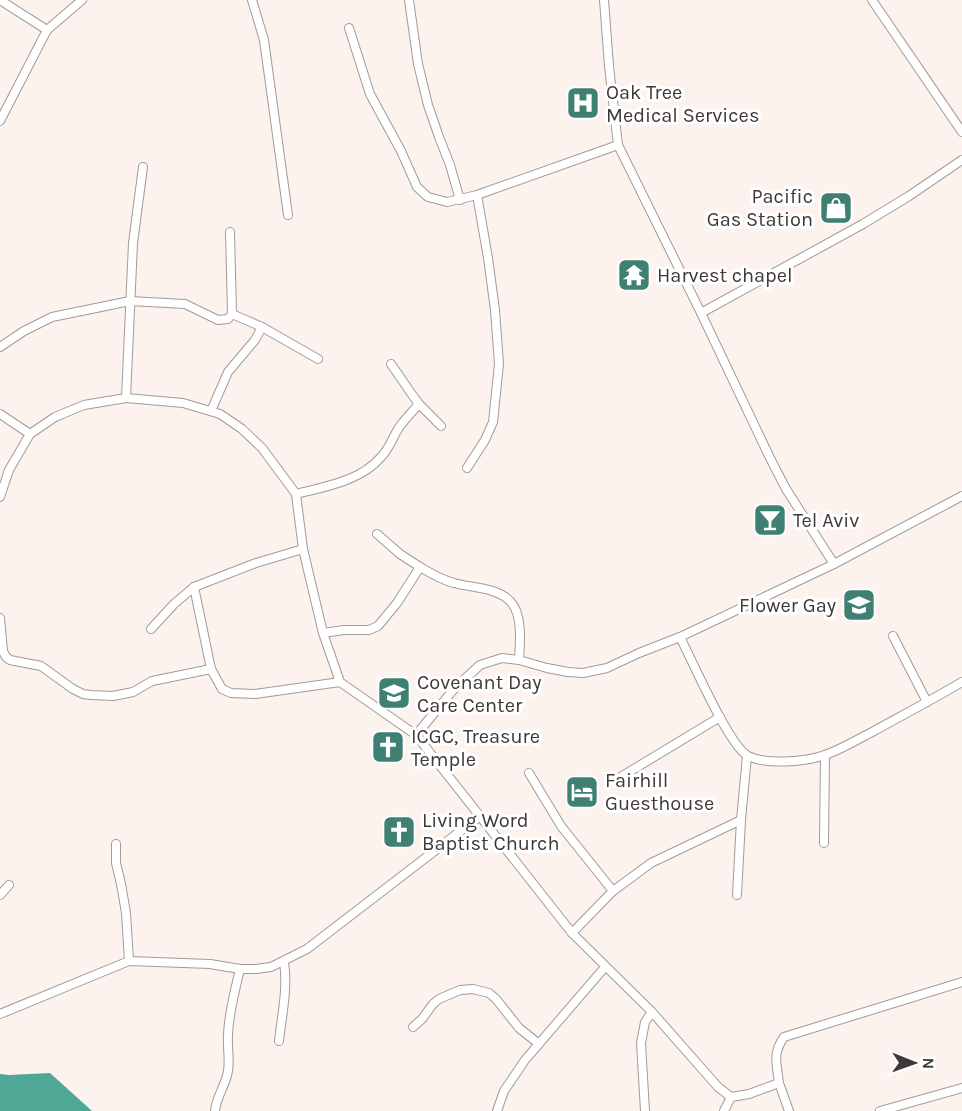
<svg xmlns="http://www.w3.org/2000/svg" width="962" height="1111" viewBox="0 0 962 1111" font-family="Karla,sans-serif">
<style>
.water{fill:#4ea895}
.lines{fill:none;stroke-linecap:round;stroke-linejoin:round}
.minor-casing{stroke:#a49a97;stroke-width:10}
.minor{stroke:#fff;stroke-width:8}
.labels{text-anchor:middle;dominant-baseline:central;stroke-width:6;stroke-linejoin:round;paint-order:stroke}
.poi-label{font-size:20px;fill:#3d3938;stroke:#fff;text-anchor:start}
</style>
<rect width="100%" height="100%" fill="#fcf2ee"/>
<polygon class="water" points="50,1073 92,1111 0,1111 0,1074 9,1075"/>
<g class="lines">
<defs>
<g id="minor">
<polyline points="0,0 47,30"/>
<polyline points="252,0 264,40 288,215"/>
<polyline points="409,0 418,64 428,105 439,137 450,165 460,200"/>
<polyline points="604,0 609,66 618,145 701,313 770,458 786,489 834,564"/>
<polyline points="872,0 962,132"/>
<polyline points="349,28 370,94 401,151 417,187 428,197 447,202 477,195 618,145"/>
<polyline points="0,121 47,30 82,0"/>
<polyline points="701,313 863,224 909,196 962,160"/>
<polyline points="232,314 262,327 318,359"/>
<polyline points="0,347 24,331 52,317 130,301 185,304 218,320 228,319 232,314 230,232"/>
<polyline points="391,364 413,396 419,404"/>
<polyline points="126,398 133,243 143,167"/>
<polyline points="211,411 228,372 255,340 262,327"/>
<polyline points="0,414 30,434"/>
<polyline points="467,468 485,440 493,422 499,364 495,310 488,258 477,195"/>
<path d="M 296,494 C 324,487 361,481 381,457 C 389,449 392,439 398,429 C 404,420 412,412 419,404 L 441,426"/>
<polyline points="0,497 9,470 30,434 55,417 84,405 126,398 183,403 220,414 242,429 262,448 296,494 303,549 323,633 340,682 416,735 572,933 652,1012 718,1087 731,1097 749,1094 779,1083 789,1111"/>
<path d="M 420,567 C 430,573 442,580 454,583 C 472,588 496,587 510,601 C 523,614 520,643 519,660"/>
<polyline points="194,587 211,669 222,689 231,693 255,694 340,682"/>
<polyline points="0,618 3,651 0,651"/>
<polyline points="151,629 174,604 194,587 256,563 303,549"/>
<polyline points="323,633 344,630 369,630 378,626 397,603 420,567 400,554 377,534"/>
<polyline points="893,636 927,702"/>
<path d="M 680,637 C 692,660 729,746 748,756 C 767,765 805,762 825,755 C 842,749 858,739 874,731 C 903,715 933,699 962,682"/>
<polyline points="3,651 6,657 10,660 41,666 73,689 83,694 91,695 113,696 133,692 152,681 211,669"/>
<polyline points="416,735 454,689 480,665 502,658 519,660 547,668 568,672 583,673 607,668 639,653 680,637 834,564 962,496"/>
<polyline points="529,773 561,826 613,891"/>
<polyline points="619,778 720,717"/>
<polyline points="824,843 825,755"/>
<polyline points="116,844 116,863 121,884 126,913 129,961"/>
<polyline points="0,895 9,885"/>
<polyline points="737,895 741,820 747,756"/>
<polyline points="572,933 613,891 651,863 741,820"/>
<polyline points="0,1014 129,961 210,964 240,969 256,969 271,967 307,949 480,816"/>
<polyline points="413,1027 422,1019 433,1004 439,999 460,990 473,989 489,993 496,999 519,1028 539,1044"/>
<path d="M 279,1041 C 282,1014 288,988 284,962"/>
<path d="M 779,1083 C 777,1064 772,1054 784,1037 L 962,982"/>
<path d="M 215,1111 C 216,1097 226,1085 228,1071 C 230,1059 227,1046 228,1034 C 229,1012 235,990 240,969"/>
<polyline points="497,1111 504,1091 525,1060 605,967"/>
<polyline points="645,1111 641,1043 645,1022 652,1012"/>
<polyline points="724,1111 731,1097"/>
<polyline points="880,1111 962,1088"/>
</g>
</defs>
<use href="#minor" class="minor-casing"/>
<use href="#minor" class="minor"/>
</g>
<defs>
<symbol id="hospital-square" viewBox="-11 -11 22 22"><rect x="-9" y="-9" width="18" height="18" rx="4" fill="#3e8072" stroke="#fff"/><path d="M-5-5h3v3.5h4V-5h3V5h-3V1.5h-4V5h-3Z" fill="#fff"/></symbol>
<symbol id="shop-square" viewBox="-11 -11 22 22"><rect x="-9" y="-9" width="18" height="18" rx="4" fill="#3e8072" stroke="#fff"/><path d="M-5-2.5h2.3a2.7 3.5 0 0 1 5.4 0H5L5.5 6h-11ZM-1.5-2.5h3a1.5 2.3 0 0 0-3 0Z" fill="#fff"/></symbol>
<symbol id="temple-square" viewBox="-11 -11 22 22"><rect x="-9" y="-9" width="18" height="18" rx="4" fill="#3e8072" stroke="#fff"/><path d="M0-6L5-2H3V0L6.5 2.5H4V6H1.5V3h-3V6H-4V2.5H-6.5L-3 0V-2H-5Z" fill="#fff"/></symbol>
<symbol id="bar-square" viewBox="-11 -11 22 22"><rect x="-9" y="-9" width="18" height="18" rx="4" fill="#3e8072" stroke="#fff"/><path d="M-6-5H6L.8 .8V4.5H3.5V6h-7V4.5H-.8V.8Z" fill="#fff"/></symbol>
<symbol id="school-square" viewBox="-11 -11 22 22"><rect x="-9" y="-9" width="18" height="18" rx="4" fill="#3e8072" stroke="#fff"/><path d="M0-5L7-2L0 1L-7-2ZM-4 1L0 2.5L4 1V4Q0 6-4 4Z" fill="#fff"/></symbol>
<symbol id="church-square" viewBox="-11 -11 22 22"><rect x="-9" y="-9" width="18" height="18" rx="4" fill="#3e8072" stroke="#fff"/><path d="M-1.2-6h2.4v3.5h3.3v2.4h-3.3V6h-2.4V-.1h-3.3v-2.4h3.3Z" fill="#fff"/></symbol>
<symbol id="hotel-square" viewBox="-11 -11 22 22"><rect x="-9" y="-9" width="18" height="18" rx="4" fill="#3e8072" stroke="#fff"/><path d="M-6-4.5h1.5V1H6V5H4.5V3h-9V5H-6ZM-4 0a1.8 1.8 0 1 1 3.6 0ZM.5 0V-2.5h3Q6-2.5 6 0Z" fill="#fff"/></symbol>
</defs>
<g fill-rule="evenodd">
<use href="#hospital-square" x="564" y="84" width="38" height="38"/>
<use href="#shop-square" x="817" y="189" width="38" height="38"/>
<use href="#temple-square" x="615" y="256" width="38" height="38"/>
<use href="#bar-square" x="751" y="501" width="38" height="38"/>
<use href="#school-square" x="840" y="586" width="38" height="38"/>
<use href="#school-square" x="375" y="674" width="38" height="38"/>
<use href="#church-square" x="369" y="728" width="38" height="38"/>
<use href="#hotel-square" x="563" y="773" width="38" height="38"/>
<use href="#church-square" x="380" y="813" width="38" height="38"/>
</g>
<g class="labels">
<g class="poi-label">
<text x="606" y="92">Oak Tree<tspan x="606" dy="23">Medical Services</tspan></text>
<text x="813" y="196" text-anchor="end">Pacific<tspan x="813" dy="23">Gas Station</tspan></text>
<text x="657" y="275">Harvest chapel</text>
<text x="793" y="520">Tel Aviv</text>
<text x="836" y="605" text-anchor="end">Flower Gay</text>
<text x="417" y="682">Covenant Day<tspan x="417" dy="23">Care Center</tspan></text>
<text x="411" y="736">ICGC, Treasure<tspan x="411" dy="23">Temple</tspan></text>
<text x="605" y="780">Fairhill<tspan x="605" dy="23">Guesthouse</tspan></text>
<text x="422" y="820">Living Word<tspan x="422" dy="23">Baptist Church</tspan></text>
</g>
</g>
<g transform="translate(914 1063) rotate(91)" stroke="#ffffff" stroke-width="4.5" paint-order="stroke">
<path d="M0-4.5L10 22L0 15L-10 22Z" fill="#3d3938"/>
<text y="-9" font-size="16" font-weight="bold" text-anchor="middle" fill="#3d3938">N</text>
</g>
</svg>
